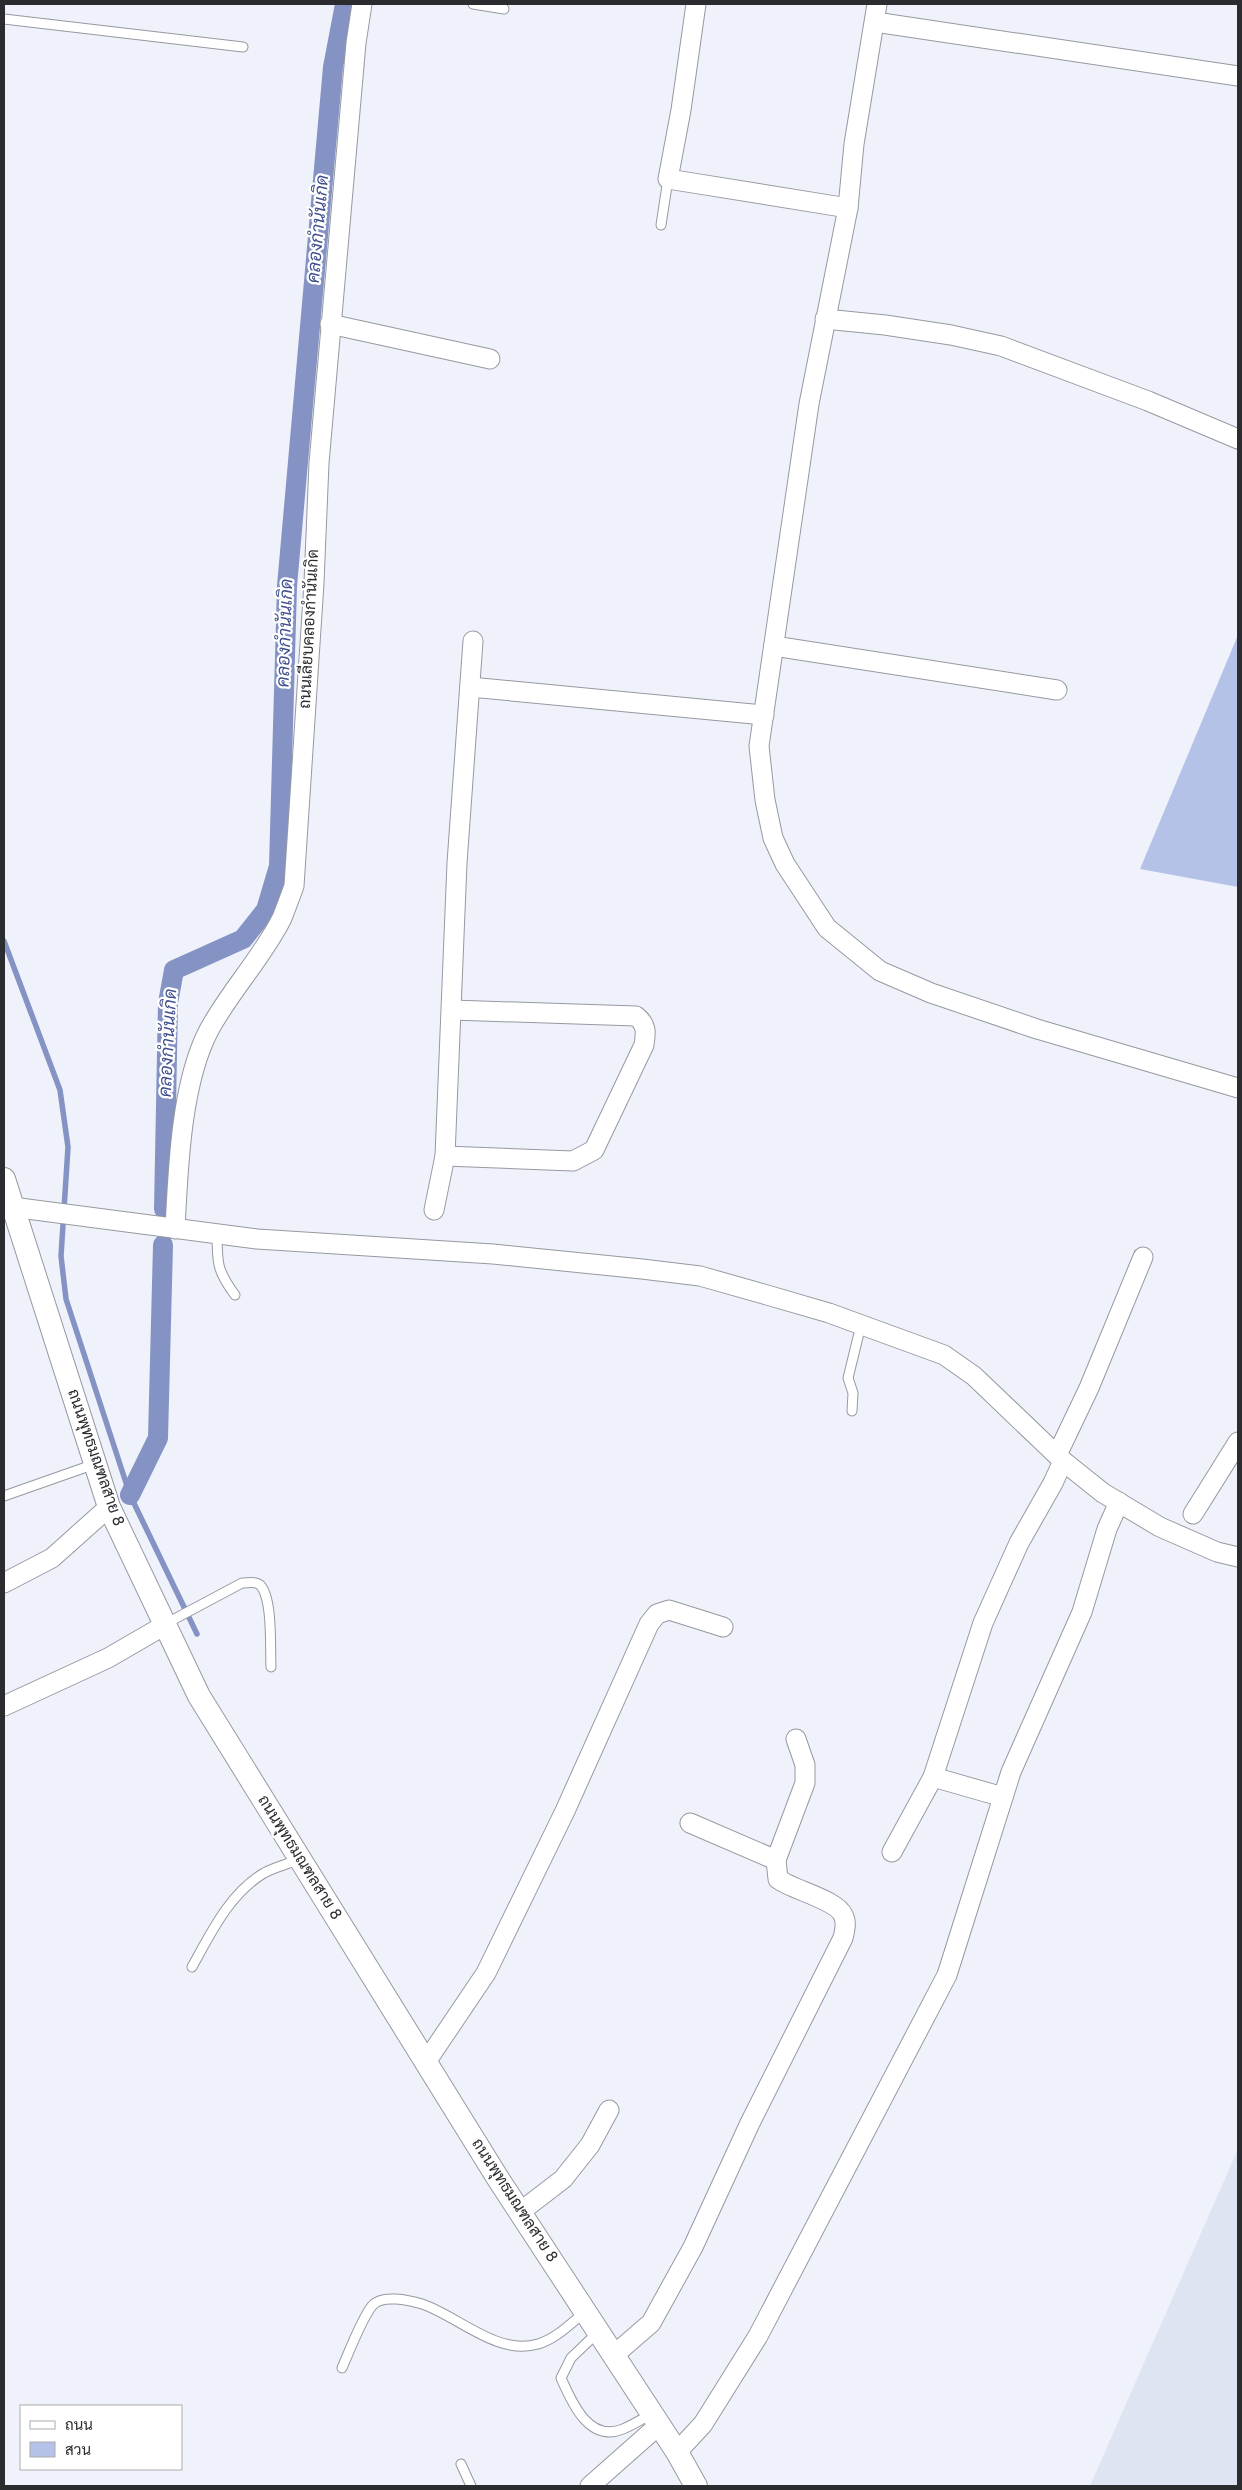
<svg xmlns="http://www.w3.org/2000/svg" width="1242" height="2490" viewBox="0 0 1242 2490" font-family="Overpass,Sarabun,sans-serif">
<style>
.built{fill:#dfe4f3}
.green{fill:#b5c2e8}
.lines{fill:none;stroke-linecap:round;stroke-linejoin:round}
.stream{stroke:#8493c4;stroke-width:5.5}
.canal{stroke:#8493c4;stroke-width:20}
.service-casing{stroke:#9699a0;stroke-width:11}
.minor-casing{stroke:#9699a0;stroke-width:21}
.tertiary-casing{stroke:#9699a0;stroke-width:24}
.service{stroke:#fff;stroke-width:9}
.minor{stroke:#fff;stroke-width:19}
.tertiary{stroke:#fff;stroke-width:22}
.labels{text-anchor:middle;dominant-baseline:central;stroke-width:4.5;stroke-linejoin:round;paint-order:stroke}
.street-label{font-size:16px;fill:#2b2c2f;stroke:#fff}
.water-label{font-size:18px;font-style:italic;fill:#404f8e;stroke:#fff}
</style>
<rect width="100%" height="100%" fill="#eff2fa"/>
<polygon class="built" points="1238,2149 1238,2486 1090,2486"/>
<polygon class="green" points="1238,635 1238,887 1140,869"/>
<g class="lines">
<polyline class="stream" points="4,941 60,1090 68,1147 61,1256 66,1299 130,1495 197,1634"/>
<g class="canal">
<polyline points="164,1209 168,1003 174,970 243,939 266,910 279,866 287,586 333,67 345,4"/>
<polyline points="130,1495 158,1438 163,1245"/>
</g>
<defs>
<g id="service">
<polyline points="473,4 504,9"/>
<polyline points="4,19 243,47"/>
<polyline points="661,225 668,179"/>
<path d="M 217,1234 C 217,1262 217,1271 235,1295"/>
<polyline points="852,1411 853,1393 848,1378 861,1325"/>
<polyline points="4,1496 95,1464"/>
<path d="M 165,1624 L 242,1583 C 248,1583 256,1581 260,1585 C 273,1598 270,1649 271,1667"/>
<path d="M 192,1967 C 211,1933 229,1894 264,1873 C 275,1867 288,1864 300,1859"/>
<path d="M 597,2333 L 571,2358 L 561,2378 C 572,2403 589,2443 623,2429 C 633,2425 642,2419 651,2414"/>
<path d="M 342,2368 C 349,2352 362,2318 372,2306 C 381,2294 409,2300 422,2304 C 458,2316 497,2356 538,2344 C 556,2339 571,2323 585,2312"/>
<polyline points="461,2464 471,2486"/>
</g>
<g id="minor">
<polyline points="696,4 681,110 668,179 848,208"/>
<polyline points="877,4 854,144 848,208 809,404 759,746 765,800 773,838 785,864 827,928 880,971 931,993 1037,1029 1238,1088"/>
<polyline points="875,22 1238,76"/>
<polyline points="825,319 885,325 951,335 1001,346 1148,401 1238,439"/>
<polyline points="330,324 490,359"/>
<polyline points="774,646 1057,690"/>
<polyline points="470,687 764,715"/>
<path d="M 445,1156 L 573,1161 L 594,1150 L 644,1045 C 646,1032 647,1025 636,1016 L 452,1010"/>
<polyline points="12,1207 257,1239 493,1254 642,1269 700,1276 767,1295 829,1313 944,1355 974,1376 1063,1461 1103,1493 1160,1527 1217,1552 1238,1557"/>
<polyline points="434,1210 445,1156 457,863 473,641"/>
<path d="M 175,1229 C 178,1169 181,1083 209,1030 C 230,991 262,958 282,918 C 286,908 290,897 294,886 L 314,583 L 319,463 L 356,43 L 362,4"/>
<polyline points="1057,1455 1089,1388 1143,1257"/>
<polyline points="1193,1514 1238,1442"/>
<polyline points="4,1583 52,1558 109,1507"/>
<polyline points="4,1706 108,1658 165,1625"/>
<polyline points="933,1777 1003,1797"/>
<polyline points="690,1823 776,1860"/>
<polyline points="892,1852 933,1777 983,1623 1019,1543 1053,1483 1063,1461"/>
<polyline points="426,2062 486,1973 565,1811 649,1624 657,1614 669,1610 723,1627"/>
<polyline points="520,2212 563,2179 590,2145 609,2110"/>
<path d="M 614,2355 L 651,2323 L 693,2247 L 750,2123 L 843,1938 C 845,1930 847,1922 843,1915 C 837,1900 793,1890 778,1879 L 776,1860 L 805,1783 L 805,1765 L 796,1739"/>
<polyline points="677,2452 703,2424 758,2336 947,1975 1011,1772 1082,1612 1107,1529 1119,1502"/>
<polyline points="590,2486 659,2425"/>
</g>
<polyline id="tertiary" points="4,1179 109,1507 199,1696 497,2177 677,2452 696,2486"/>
</defs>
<use href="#service" class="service-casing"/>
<use href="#minor" class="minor-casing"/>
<use href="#tertiary" class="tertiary-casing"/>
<use href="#service" class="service"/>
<use href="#minor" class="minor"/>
<use href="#tertiary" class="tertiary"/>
</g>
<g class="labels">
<g class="street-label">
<text transform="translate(310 629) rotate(-87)">ถนนเลียบคลองกำนันเกิด</text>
<text transform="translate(95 1458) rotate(71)">ถนนพุทธมณฑลสาย 8</text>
<text transform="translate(299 1858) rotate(58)">ถนนพุทธมณฑลสาย 8</text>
<text transform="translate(514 2201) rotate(57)">ถนนพุทธมณฑลสาย 8</text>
</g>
<g class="water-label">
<text transform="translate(319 229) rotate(-85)">คลองกำนันเกิด</text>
<text transform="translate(286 633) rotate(-88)">คลองกำนันเกิด</text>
<text transform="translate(169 1043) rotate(-87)">คลองกำนันเกิด</text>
</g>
</g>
<rect width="1242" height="2490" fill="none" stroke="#2b2c2f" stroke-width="10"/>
<rect x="20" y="2405" width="162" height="65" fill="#ffffff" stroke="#aaabac"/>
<rect x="30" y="2421" width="25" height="8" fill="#ffffff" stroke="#aaabac"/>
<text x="65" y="2430" font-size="15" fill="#2b2c2f">ถนน</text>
<rect x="30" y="2442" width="25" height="15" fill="#b5c2e8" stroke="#aaabac"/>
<text x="65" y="2455" font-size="15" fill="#2b2c2f">สวน</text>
</svg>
